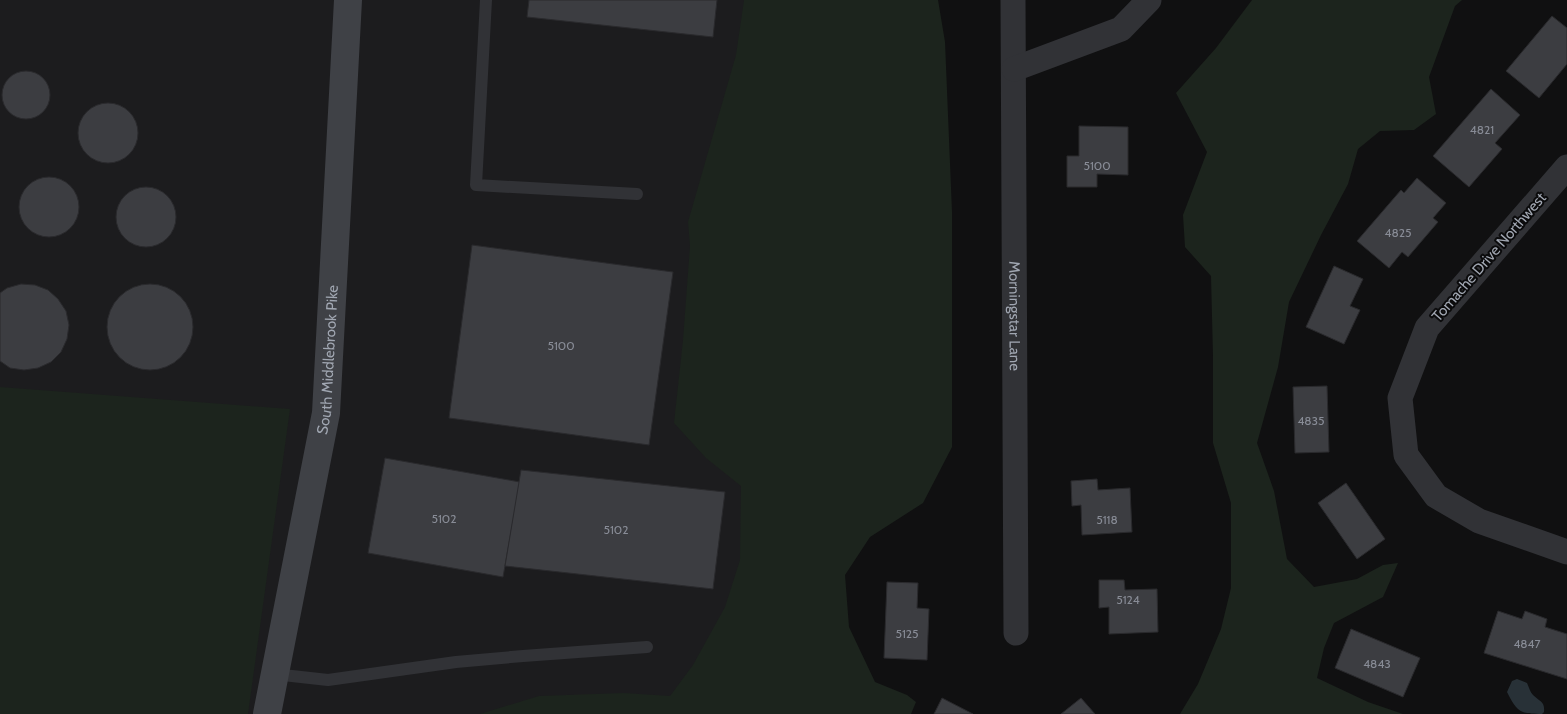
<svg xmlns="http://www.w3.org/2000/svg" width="1567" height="714" viewBox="0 0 1567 714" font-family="Cabin,sans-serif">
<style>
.built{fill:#1c1c1e}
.green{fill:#1c241d}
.water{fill:#283137}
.building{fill:#3c3d41;stroke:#2a2a2d}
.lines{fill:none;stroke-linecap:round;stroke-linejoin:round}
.lane{stroke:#313236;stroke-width:12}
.street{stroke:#313236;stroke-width:25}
.secondary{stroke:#3f4146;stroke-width:28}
.labels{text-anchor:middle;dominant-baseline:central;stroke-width:4;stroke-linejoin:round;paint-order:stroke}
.number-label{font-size:12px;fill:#888c96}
.street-label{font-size:15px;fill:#a1a7b2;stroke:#0b0b0c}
</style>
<rect width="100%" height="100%" fill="#101011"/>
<polygon class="built" points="0,0 827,0 829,714 0,714"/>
<g class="green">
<polygon points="744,0 938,0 945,42 952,212 952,447 923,503 870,537 845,575 849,627 875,682 907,695 916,702 911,714 480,714 539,696 624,693 670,696 693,665 725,607 740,560 741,486 706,458 674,423 683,340 690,246 688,222 736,55"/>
<polygon points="1252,0 1462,0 1455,6 1429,77 1436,114 1414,130 1380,131 1358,149 1348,184 1321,235 1289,302 1278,367 1257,443 1274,491 1287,559 1314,587 1357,579 1383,565 1398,563 1383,597 1334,623 1324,648 1317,678 1368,702 1403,714 1180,714 1198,684 1221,629 1231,588 1231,503 1213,443 1213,356 1211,276 1185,247 1183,215 1207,152 1176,93 1216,48"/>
<polygon points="0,387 290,409 248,714 0,714"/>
</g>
<path class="water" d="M 1517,679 L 1527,683 C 1529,687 1530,692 1533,695 C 1540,702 1545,701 1544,712 L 1542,714 C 1520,714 1517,712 1507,692 L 1512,681 Z"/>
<g class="building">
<polygon points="529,0 717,0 713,37 527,17"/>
<polygon points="1552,16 1567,28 1567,64 1539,98 1506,71"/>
<circle cx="26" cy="95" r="24"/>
<polygon points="1491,89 1520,115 1495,143 1502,149 1469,187 1433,156"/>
<circle cx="108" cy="133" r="30"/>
<polygon points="1079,126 1128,127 1128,175 1097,174 1097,187 1067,187 1067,156 1079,156"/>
<circle cx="49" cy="207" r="30"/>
<polygon points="1417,178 1446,203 1433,218 1438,222 1408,257 1402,252 1389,268 1357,241 1401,190 1404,193"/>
<circle cx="146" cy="217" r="30"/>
<polygon points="472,245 673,272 649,445 449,418"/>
<polygon points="1334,266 1363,279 1350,306 1360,310 1344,344 1306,327"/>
<polygon points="21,284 35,285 48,290 58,299 66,311 69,325 67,339 61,352 51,362 38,368 24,370 10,368 0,361 0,293 7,288"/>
<circle cx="150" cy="327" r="43"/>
<polygon points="1327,386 1329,452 1295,453 1293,387"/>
<polygon points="385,458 520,482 503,577 368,553"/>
<polygon points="521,470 725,492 713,589 505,566"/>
<polygon points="1097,479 1098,490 1130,488 1132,532 1082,535 1081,505 1072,506 1071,481"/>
<polygon points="1346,483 1385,539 1357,559 1318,503"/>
<polygon points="1099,580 1124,580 1125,590 1157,589 1158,632 1109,634 1109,607 1099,608"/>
<polygon points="887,582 918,583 917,608 929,609 927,660 884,658"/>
<polygon points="1498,611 1522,619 1525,611 1547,619 1545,627 1567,634 1567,679 1484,653"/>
<polygon points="1351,629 1420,658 1403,697 1335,668"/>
<polygon points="942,698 973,714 934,714"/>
<polygon points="1081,698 1095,714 1061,714"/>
</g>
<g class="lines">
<g class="lane">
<polyline points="486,0 476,185 637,194"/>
<polyline points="274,674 328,680 456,662 523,656 647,647"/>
</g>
<g class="street">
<path id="s1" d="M 1013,0 L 1016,633"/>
<polyline points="1014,69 1121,29 1149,0"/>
<polyline points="1567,167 1427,328 1400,398 1406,455 1436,496 1479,521 1567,552"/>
</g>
<path class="secondary" id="s2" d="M 267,714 L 326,413 L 348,0"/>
</g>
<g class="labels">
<g class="number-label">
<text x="1482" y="129">4821</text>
<text x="1097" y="165">5100</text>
<text x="1398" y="232">4825</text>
<text x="561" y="345">5100</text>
<text x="1311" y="420">4835</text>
<text x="444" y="518">5102</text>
<text x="1107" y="519">5118</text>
<text x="616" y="529">5102</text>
<text x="1128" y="599">5124</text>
<text x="907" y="633">5125</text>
<text x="1527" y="643">4847</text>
<text x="1377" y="663">4843</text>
</g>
<g class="street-label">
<text transform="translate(1489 257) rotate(-49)">Tomache Drive Northwest</text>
<text stroke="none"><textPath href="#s1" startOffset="316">Morningstar Lane</textPath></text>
<text stroke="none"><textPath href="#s2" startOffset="360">South Middlebrook Pike</textPath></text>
</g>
</g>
</svg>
